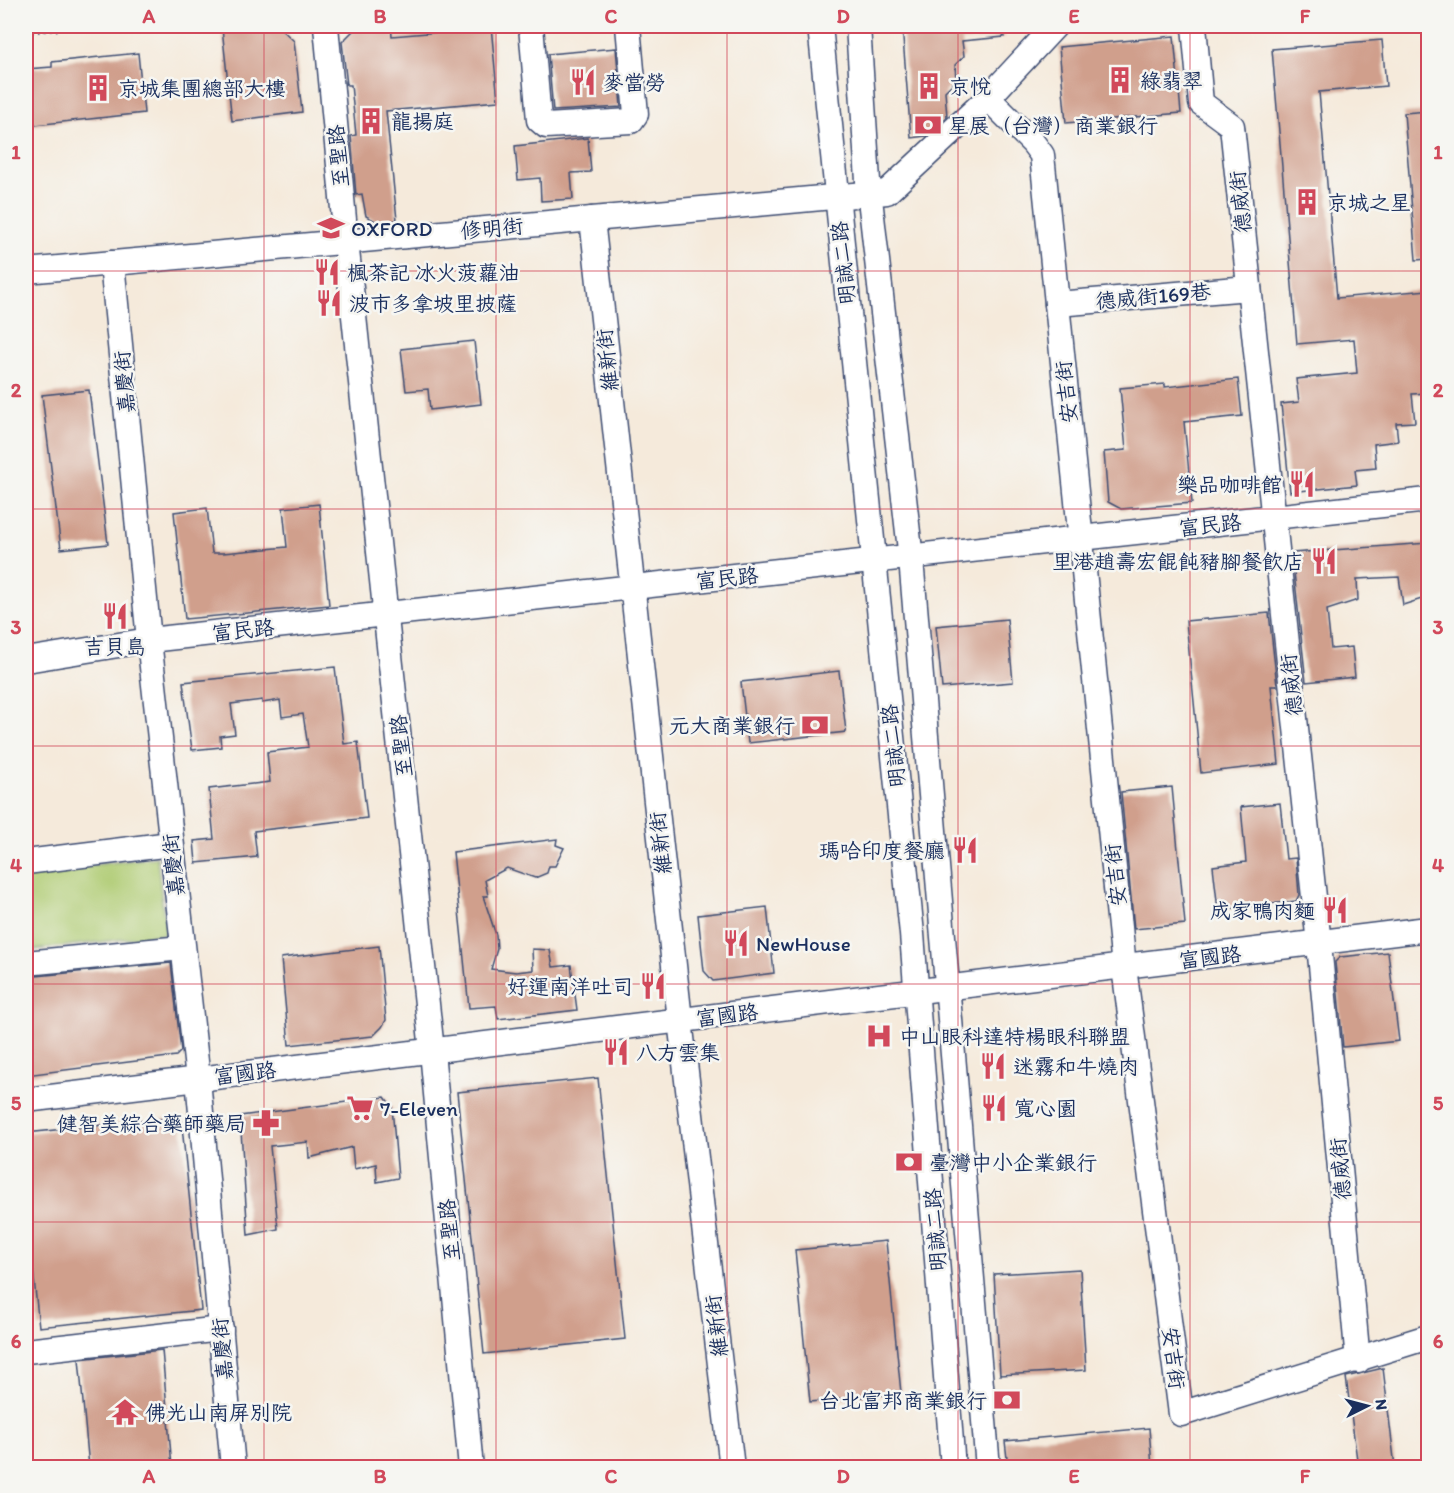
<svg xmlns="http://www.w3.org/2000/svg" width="1454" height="1493" viewBox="0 0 1454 1493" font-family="Itim,'LXGW WenKai TC',sans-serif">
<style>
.green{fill:#aecb71;stroke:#647d68;stroke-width:1.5}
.building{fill:#d09f8c}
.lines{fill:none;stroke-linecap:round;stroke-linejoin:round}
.minor-casing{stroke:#3c4b71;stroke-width:27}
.path{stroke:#3c4b71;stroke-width:4;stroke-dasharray:1.5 4.5;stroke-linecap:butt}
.minor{stroke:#fff;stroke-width:24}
.grid{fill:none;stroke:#d1495b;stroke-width:1.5;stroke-opacity:0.55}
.labels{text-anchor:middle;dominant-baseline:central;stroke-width:5;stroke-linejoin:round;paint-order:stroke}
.poi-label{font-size:21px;fill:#1b2f5e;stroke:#f6f6f2;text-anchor:start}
.street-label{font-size:21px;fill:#1b2f5e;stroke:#f6f6f2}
.neatline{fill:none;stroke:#d1495b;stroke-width:2}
.grid-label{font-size:20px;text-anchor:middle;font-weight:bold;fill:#d1495b}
</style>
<rect width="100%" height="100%" fill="#f6f6f2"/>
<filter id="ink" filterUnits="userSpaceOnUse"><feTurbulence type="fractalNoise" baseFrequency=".0167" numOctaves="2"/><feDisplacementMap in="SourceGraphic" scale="12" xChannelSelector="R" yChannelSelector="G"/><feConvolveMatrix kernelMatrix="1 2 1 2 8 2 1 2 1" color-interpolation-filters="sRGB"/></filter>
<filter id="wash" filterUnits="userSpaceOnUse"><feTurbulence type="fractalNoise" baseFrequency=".008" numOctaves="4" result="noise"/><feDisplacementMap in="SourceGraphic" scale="24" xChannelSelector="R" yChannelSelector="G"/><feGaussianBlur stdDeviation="1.35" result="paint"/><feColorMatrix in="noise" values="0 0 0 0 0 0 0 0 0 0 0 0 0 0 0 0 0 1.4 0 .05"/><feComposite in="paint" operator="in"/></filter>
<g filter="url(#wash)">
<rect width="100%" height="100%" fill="#f5eadb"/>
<polygon class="green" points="157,857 166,934 26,951 26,873"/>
<g id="blocks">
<g class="building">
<polygon points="249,26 278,26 294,41 302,112 232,121 222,28"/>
<polygon points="391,26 392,36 451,31 450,26 491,26 498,101 386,111 397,220 379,223 366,216 362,194 356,195 351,136 356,135 351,85 347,85 342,42 355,29"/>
<polygon points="902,26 1004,26 1004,37 962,41 964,56 955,65 956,80 945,91 947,117 926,136 911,138"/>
<polygon points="1174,36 1181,113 1066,123 1059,47"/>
<polygon points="1382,40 1386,86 1319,92 1337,298 1428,290 1428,393 1412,394 1415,422 1396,423 1398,441 1374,444 1376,468 1355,470 1357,485 1290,492 1281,404 1299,402 1296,379 1357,373 1354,339 1297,344 1272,49"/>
<polygon points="616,48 621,107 553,111 548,54"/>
<polygon points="138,53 144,113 26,126 26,69 52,67 52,62"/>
<polygon points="1428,111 1428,259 1416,260 1404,113"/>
<polygon points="588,138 591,172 571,173 573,199 541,201 540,178 518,180 515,146"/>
<polygon points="474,341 481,404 430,410 428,389 406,391 401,349"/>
<polygon points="1238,379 1242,416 1184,422 1192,503 1121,509 1108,502 1104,452 1126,450 1120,388 1165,384 1165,387"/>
<polygon points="89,390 108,544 61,549 42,395"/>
<polygon points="319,504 329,605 185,619 174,512 207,508 212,553 223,553 287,547 283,508"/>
<polygon points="1428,543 1428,597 1403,605 1399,577 1357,579 1358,600 1327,610 1331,649 1352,647 1355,677 1306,682 1292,553"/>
<polygon points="1269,613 1277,686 1271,686 1279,764 1201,773 1186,621"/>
<polygon points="1007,619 1013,682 942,688 936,626"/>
<polygon points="335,667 344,744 358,742 367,818 254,831 257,857 196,863 194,841 214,839 209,789 270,782 267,752 308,747 303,714 282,717 280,700 262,703 262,700 231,704 235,734 220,736 221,747 192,750 183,682"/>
<polygon points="839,671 846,732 748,743 741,682"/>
<polygon points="1172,787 1185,924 1134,929 1121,792"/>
<polygon points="1280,803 1286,859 1296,858 1299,895 1296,901 1218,910 1213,866 1246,862 1241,807"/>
<polygon points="557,839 556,845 564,848 555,866 549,866 547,873 535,878 507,868 485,880 488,896 483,896 496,935 497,949 491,969 516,972 533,970 532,949 550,950 553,967 571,965 577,1010 498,1019 496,1006 469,1008 453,852"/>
<polygon points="767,907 774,973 713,981 704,971 698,915"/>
<polygon points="379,946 386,1020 382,1027 373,1036 289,1045 281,958"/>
<polygon points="1388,952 1399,1041 1343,1047 1335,962 1340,957"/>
<polygon points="171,963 181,1051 176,1056 26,1075 26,977"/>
<polygon points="598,1078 625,1339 484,1354 457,1092"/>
<polygon points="385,1097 392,1107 398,1178 377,1182 376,1164 354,1169 352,1147 309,1158 308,1142 270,1146 278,1229 248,1235 240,1116"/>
<polygon points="181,1117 201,1310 39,1327 26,1201 26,1133"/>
<polygon points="886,1241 901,1393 810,1402 795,1250"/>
<polygon points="1080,1269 1086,1370 1000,1375 994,1274"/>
<polygon points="162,1350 172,1467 89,1467 79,1359"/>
<polygon points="1383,1368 1395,1467 1358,1467 1346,1377"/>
<polygon points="1149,1428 1152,1467 1008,1467 1005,1441"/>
</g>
</g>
</g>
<g filter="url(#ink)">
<use href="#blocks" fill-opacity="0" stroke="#3c4b71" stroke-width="1.5"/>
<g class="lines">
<defs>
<g id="minor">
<polyline points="326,26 346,241 432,1051 471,1468"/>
<polyline points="531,26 539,120 546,126 631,121 636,114 628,26"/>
<polyline points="820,26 912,934 953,1468"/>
<polyline points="858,26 868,181 911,559 988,1468"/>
<polyline points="1194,26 1201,103 1232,126 1319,944 1358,1361"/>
<polyline points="988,98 1033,143 1042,155 1124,967 1181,1414 1428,1337"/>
<polyline points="592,219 680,1020 732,1468"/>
<polyline points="112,263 149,640 198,1079 233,1468"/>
<polyline points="26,271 887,192 988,98 1055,26"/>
<polyline points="1057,304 1249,288"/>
<polyline points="26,660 149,640 1428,500"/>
<polyline points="26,862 171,844"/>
<polyline points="26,963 182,948"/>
<polyline points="26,1100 1428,929"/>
<polyline points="26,1351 221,1329"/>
</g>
</defs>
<use href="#minor" class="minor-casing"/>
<g class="path">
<polyline points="26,32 96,26"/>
<polyline points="921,1466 932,1461"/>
</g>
<use href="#minor" class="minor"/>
</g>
</g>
<path class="grid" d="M 264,26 L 264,1468M 496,26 L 496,1468M 727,26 L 727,1468M 958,26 L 958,1468M 1190,26 L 1190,1468M 26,271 L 1428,271M 26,509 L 1428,509M 26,746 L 1428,746M 26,984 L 1428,984M 26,1222 L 1428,1222"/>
<defs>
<symbol id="building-bare" viewBox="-9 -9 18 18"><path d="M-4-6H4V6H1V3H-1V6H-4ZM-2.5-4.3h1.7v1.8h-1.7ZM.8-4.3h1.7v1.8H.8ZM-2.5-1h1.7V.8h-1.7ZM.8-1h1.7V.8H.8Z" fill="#d1495b" stroke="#f6f6f2" stroke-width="2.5" paint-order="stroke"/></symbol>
<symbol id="restaurant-bare" viewBox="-9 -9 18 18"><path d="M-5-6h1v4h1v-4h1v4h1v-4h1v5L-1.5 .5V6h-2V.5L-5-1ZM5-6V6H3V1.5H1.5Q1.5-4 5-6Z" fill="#d1495b" stroke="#f6f6f2" stroke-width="2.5" paint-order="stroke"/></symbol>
<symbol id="bank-bare" viewBox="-9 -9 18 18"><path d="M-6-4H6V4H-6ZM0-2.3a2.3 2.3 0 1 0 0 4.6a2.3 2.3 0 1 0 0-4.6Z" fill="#d1495b" stroke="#f6f6f2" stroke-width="2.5" paint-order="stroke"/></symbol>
<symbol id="school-bare" viewBox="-9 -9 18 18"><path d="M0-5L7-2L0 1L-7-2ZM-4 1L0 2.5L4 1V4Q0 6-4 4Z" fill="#d1495b" stroke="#f6f6f2" stroke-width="2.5" paint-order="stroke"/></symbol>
<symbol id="hospital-bare" viewBox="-9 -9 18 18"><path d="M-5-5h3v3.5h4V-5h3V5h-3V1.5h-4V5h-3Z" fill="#d1495b" stroke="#f6f6f2" stroke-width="2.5" paint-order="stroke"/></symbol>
<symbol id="supermarket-bare" viewBox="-9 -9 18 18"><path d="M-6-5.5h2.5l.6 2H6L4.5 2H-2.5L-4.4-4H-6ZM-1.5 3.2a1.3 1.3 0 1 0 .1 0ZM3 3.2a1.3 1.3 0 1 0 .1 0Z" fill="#d1495b" stroke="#f6f6f2" stroke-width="2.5" paint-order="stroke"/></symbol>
<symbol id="pharmacy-bare" viewBox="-9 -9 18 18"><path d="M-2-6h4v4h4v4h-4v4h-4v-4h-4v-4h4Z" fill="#d1495b" stroke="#f6f6f2" stroke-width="2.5" paint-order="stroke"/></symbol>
<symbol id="temple-bare" viewBox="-9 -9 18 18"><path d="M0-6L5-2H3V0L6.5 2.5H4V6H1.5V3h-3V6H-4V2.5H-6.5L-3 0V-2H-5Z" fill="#d1495b" stroke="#f6f6f2" stroke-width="2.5" paint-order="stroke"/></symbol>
</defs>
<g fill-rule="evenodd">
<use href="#building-bare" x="1101" y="61" width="38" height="38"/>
<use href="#restaurant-bare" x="564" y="63" width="38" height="38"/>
<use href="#building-bare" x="910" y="67" width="38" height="38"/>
<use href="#building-bare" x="79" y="69" width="38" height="38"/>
<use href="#building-bare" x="352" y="102" width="38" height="38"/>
<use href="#bank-bare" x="909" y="106" width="38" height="38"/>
<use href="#building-bare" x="1288" y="183" width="38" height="38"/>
<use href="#school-bare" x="312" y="209" width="38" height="38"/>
<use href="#restaurant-bare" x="308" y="253" width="38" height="38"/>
<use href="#restaurant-bare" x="310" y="284" width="38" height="38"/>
<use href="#restaurant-bare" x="1283" y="465" width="38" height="38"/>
<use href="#restaurant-bare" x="1305" y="542" width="38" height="38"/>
<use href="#restaurant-bare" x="96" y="597" width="38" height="38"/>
<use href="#bank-bare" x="796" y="706" width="38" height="38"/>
<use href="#restaurant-bare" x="946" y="831" width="38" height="38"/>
<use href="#restaurant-bare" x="1316" y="891" width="38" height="38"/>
<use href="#restaurant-bare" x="717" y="924" width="38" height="38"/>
<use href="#restaurant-bare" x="634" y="967" width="38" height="38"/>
<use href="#hospital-bare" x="860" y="1017" width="38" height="38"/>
<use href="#restaurant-bare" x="597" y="1033" width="38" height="38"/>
<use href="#restaurant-bare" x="974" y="1047" width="38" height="38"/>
<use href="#supermarket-bare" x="341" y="1089" width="38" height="38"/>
<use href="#restaurant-bare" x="975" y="1089" width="38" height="38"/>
<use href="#pharmacy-bare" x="247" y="1104" width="38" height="38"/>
<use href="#bank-bare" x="890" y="1143" width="38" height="38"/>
<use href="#bank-bare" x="988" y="1381" width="38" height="38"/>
<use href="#temple-bare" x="106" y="1393" width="38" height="38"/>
</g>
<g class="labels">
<g class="poi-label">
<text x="1140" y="80">綠翡翠</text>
<text x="603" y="82">麥當勞</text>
<text x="949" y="86">京悅</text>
<text x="118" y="88">京城集團總部大樓</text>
<text x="391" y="121">龍揚庭</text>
<text x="948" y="125">星展（台灣）商業銀行</text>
<text x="1327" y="202">京城之星</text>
<text x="351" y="228">OXFORD</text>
<text x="347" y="272">楓茶記 冰火菠蘿油</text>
<text x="349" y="303">波市多拿坡里披薩</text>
<text x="1282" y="484" text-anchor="end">樂品咖啡館</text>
<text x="1304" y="561" text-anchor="end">里港趙壽宏餛飩豬腳餐飲店</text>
<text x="115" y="646" text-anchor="middle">吉貝島</text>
<text x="795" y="725" text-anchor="end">元大商業銀行</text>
<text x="945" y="850" text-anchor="end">瑪哈印度餐廳</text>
<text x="1315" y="910" text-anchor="end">成家鴨肉麵</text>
<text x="756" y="943">NewHouse</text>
<text x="633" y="986" text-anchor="end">好運南洋吐司</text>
<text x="899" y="1036">中山眼科達特楊眼科聯盟</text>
<text x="636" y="1052">八方雲集</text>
<text x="1013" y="1066">迷霧和牛燒肉</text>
<text x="380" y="1108">7-Eleven</text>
<text x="1014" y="1108">寬心園</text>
<text x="246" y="1123" text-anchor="end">健智美綜合藥師藥局</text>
<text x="929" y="1162">臺灣中小企業銀行</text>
<text x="987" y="1400" text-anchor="end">台北富邦商業銀行</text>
<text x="145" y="1412">佛光山南屏別院</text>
</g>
<g class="street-label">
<text transform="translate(338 156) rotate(-95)">至聖路</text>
<text transform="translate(1240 202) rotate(-96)">德威街</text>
<text transform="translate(492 228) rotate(-5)">修明街</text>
<text transform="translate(843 263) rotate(-96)">明誠二路</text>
<text transform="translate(1153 296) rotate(-5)">德威街169巷</text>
<text transform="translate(607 360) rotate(-96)">維新街</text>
<text transform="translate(124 382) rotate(-95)">嘉慶街</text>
<text transform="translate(1066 392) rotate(-96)">安吉街</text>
<text transform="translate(1210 525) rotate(-6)">富民路</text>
<text transform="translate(727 578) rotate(-6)">富民路</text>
<text transform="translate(243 630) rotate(-6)">富民路</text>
<text transform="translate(1291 685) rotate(-96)">德威街</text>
<text transform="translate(401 746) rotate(-96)">至聖路</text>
<text transform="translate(893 746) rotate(-96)">明誠二路</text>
<text transform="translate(660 843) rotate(-96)">維新街</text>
<text transform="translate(173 865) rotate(-96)">嘉慶街</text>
<text transform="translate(1115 875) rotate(-96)">安吉街</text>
<text transform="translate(1210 957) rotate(-7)">富國路</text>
<text transform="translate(727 1015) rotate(-7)">富國路</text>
<text transform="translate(245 1073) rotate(-7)">富國路</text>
<text transform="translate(1340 1169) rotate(-95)">德威街</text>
<text transform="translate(449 1230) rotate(-95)">至聖路</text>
<text transform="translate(935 1230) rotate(-94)">明誠二路</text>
<text transform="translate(716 1326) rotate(-97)">維新街</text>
<text transform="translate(222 1349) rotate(-95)">嘉慶街</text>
<text transform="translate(1174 1358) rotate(83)">安吉街</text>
</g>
</g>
<rect width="1454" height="1493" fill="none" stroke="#f6f6f2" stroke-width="66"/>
<g transform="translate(1367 1406) rotate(84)" stroke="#f6f6f2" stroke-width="4.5" paint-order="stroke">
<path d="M0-4.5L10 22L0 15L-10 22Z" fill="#1b2f5e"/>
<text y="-9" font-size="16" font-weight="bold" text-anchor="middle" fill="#1b2f5e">N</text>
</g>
<rect x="33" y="33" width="1388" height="1427" class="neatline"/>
<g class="grid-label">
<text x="149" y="23">A</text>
<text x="380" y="23">B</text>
<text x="611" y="23">C</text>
<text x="843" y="23">D</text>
<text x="1074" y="23">E</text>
<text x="1305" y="23">F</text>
<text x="16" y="159">1</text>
<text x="1438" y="159">1</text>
<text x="16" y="397">2</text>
<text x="1438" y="397">2</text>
<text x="16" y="634">3</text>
<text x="1438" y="634">3</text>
<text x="16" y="872">4</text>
<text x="1438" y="872">4</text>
<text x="16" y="1110">5</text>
<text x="1438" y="1110">5</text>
<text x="16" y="1348">6</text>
<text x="1438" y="1348">6</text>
<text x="149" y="1483">A</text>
<text x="380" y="1483">B</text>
<text x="611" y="1483">C</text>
<text x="843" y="1483">D</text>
<text x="1074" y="1483">E</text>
<text x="1305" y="1483">F</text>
</g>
</svg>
